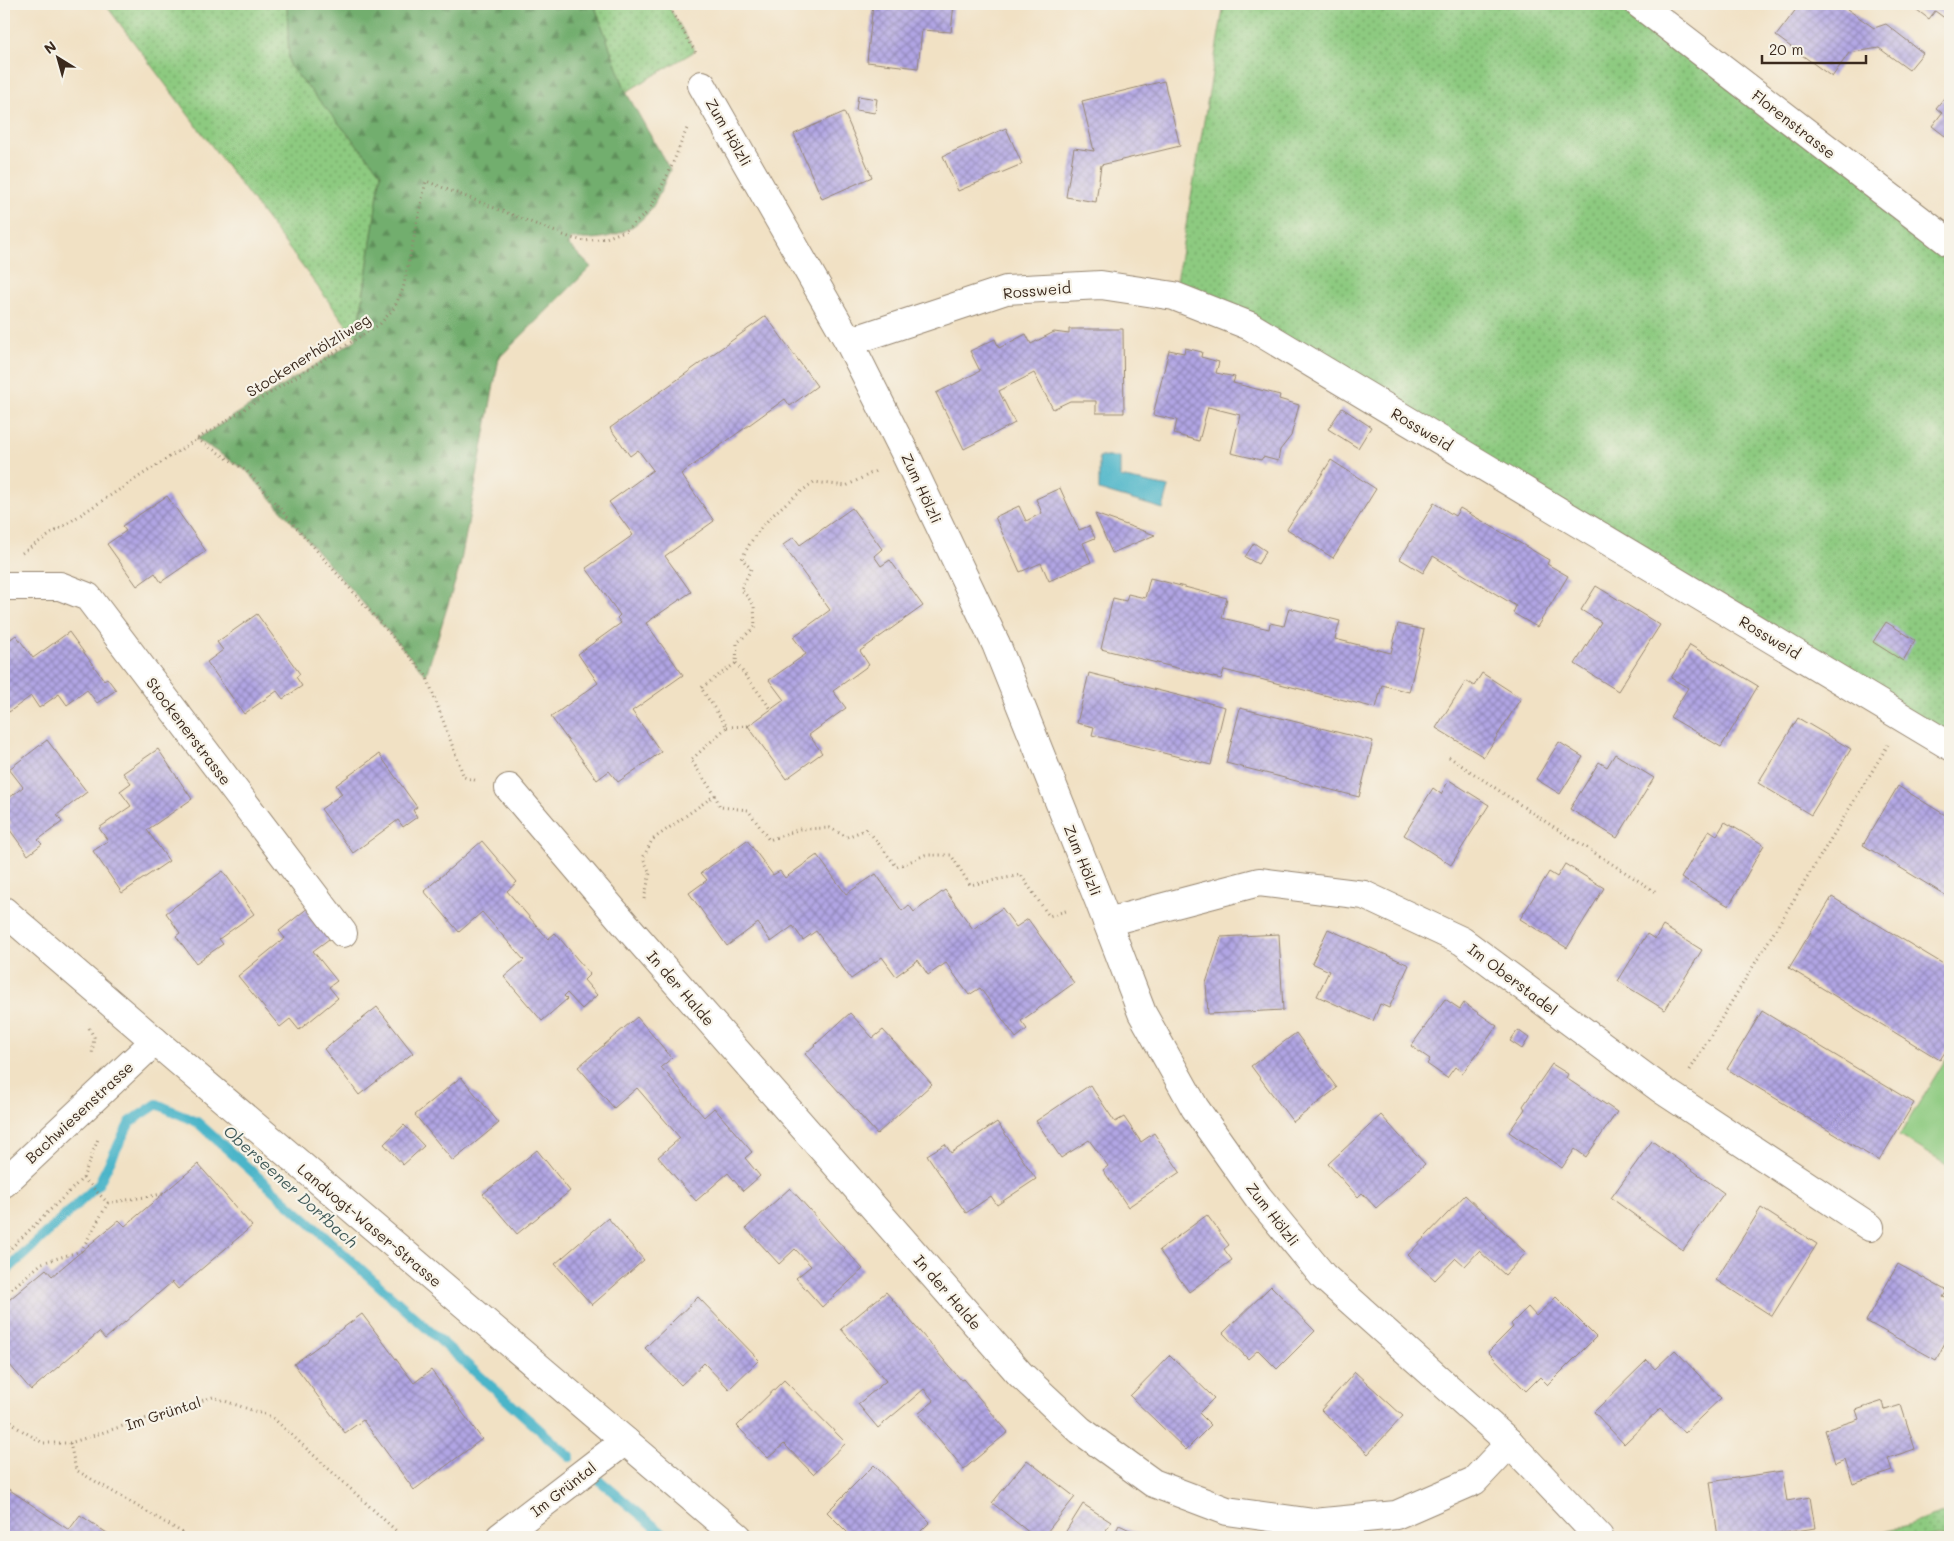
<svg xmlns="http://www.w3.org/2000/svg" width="1954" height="1541" viewBox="0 0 1954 1541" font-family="Mali,sans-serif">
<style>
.grass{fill:url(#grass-dots);stroke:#647a4f}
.forest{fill:url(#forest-firs);stroke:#566c46}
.garden{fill:#8dca80;stroke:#647a4f}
.water{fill:#4cb5c9;stroke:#447074}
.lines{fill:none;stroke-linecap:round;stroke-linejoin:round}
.stream{stroke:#4cb5c9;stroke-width:10}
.building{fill:url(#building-cross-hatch)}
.minor-casing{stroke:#968671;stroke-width:30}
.tertiary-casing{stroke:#968671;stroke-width:30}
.path{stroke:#968671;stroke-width:3;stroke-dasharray:1 4;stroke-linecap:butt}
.minor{stroke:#fff;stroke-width:28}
.tertiary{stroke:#fff;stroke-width:28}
.labels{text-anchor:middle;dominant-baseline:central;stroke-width:4.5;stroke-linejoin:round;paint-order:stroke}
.street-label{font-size:15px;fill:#3b2a1e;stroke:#f7f3e8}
.water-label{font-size:16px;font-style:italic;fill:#415b5a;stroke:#f7f3e8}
</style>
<defs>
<pattern id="grass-dots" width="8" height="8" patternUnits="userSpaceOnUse" patternTransform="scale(1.25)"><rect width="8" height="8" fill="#8dca80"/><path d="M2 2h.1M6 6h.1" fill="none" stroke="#74a468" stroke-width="1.8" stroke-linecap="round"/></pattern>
<pattern id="forest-firs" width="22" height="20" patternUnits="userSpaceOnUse" patternTransform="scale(1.25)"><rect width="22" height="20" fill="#72ae6e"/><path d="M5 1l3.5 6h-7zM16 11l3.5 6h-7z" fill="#5f8e5a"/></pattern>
<pattern id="building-cross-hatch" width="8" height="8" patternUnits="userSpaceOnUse" patternTransform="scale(1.25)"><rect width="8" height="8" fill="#b1a5e4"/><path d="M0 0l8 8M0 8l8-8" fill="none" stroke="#9187b8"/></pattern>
</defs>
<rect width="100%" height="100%" fill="#f7f3e8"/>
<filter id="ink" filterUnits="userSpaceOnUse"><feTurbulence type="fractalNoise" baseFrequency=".02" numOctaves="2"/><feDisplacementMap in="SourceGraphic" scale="10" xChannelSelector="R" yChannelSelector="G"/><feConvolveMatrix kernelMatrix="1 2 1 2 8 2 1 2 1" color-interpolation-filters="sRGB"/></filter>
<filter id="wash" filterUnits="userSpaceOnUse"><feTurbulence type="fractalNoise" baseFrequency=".0096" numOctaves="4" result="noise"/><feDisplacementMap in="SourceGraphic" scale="20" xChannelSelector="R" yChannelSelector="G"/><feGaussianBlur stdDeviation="1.12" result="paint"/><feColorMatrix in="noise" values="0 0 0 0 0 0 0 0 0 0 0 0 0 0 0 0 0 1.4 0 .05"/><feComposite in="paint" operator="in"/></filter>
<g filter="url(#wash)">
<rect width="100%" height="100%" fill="#f1e1c4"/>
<g class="grass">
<polygon points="105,4 287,4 289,65 381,173 357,339"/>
<polygon points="594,4 667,4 695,51 626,92"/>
<polygon points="1224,4 1639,4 1950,243 1950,746 1174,296"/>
<polygon points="1950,1511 1950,1537 1870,1537"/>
</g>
<path class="forest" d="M 287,4 L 594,4 L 626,92 L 670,170 C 664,182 657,202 649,212 C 629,235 600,242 571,238 L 569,245 L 591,267 L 499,358 L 460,566 L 426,675 L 247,471 L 197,439 L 357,339 L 381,173 L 289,65 Z"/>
<polygon class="garden" points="1950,1052 1950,1167 1899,1136"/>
<polygon class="water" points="1099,457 1120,457 1120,477 1169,487 1163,509 1099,490"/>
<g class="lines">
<g class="stream">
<polyline points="4,1273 98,1185 130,1122 157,1104 197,1122 570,1457"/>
<polyline points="599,1480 667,1537"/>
</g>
</g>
<g id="blocks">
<g class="building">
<polygon points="873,4 954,4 951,32 922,30 918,68 867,62"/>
<polygon points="1800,4 1828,4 1832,6 1840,4 1874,28 1886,24 1923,53 1909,70 1879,48 1849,53 1832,77 1776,36"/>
<polygon points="1909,4 1950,4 1950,22 1935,11 1929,19"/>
<polygon points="1164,81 1180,146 1101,165 1096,202 1066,197 1074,148 1094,151 1082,101"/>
<polygon points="1949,92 1950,93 1950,140 1932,126 1942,113 1936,108"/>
<polygon points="858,96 877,99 875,113 856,110"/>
<polygon points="844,112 872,177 822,199 794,134"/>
<polygon points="1006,128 1022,164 958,191 943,156"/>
<polygon points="766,316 817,386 790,406 785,399 681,474 714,521 665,556 691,592 646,623 683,675 632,711 661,752 618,782 609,771 597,780 551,717 598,683 578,654 621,623 617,618 620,615 586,568 633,535 609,502 653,470 638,450 630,456 610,428"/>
<polygon points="1069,329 1123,329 1124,413 1096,413 1096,401 1070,401 1053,409 1034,373 999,391 1015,423 964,449 936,393 980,371 970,351 995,339 999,348 1026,334 1031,344 1054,332 1069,334"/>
<polygon points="1185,348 1202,352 1201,357 1219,362 1216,373 1235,377 1233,383 1280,395 1279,399 1299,405 1291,436 1280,450 1278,461 1263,457 1261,460 1231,453 1240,415 1208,407 1199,441 1174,434 1177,420 1153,415 1169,350 1184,353"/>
<polygon points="1342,408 1371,427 1358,448 1328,429"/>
<polygon points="1331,460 1376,489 1333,558 1287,529"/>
<polygon points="1060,488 1079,530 1089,526 1095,538 1083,543 1091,562 1049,581 1041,563 1020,572 995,517 1019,506 1026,521 1042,513 1036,499"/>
<polygon points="167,496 206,551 161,582 155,573 137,586 107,544 126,531 122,526"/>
<polygon points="1434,503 1455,516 1460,508 1549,560 1547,564 1568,576 1537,627 1513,613 1516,606 1433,556 1423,573 1400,559"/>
<polygon points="852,508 882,549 874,556 881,566 890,560 923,606 860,651 869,665 833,691 846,708 809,735 822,753 786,779 748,726 784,700 769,680 806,654 793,637 830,610 783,545 794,537 800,545"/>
<polygon points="1095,514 1155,535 1112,553"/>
<polygon points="1254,543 1266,551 1258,564 1245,557"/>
<polygon points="1150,578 1227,598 1222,618 1269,629 1270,623 1284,626 1289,608 1340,621 1335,639 1391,653 1398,624 1424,630 1409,692 1382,685 1376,708 1224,670 1221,679 1101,649 1113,598 1126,601 1128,594 1145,598"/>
<polygon points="1596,586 1660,625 1618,691 1575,664 1601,622 1581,610"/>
<polygon points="257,614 300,674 296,677 302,686 283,699 277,691 244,714 207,662 223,650 217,642"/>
<polygon points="1886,622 1915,640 1903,661 1873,642"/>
<polygon points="69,632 104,680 107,678 116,690 97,703 87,690 67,705 59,694 39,708 31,696 9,712 4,704 4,644 16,635 33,658"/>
<polygon points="1690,645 1758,686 1721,747 1670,717 1688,688 1671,678"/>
<polygon points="1089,673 1225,707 1211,765 1092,735 1094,727 1077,723"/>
<polygon points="1482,673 1521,698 1484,757 1436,728 1466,681 1474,686"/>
<polygon points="1240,708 1373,741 1359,797 1226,763"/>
<polygon points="1798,718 1851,749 1811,815 1758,783"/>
<polygon points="47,740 87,792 57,815 62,822 38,840 42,844 28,855 7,826 11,823 4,813 4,802 23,787 9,769"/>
<polygon points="1559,742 1583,757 1560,794 1536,779"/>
<polygon points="158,749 192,799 147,830 169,861 122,893 93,851 108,841 99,828 131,806 120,791 131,783 123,773"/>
<polygon points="379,754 417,807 413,810 417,817 403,827 398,820 353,853 321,809 342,794 336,785"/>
<polygon points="1615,754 1654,778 1617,838 1570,809 1599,762 1607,767"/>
<polygon points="1449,780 1489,805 1451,865 1404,835 1433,788 1441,794"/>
<polygon points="1898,786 1950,818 1950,898 1863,845"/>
<polygon points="1725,822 1764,845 1729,906 1681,878 1709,830 1717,835"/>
<polygon points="747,840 773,875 780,871 785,878 817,855 846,894 876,874 902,911 909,905 914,912 945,890 973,929 1002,908 1016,927 1028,919 1074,983 1021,1021 1027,1029 1016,1038 980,988 969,995 946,963 928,975 918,960 896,976 882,957 851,979 816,931 803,940 793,926 771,942 758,923 727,946 689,893 707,880 701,873"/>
<polygon points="482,841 517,882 507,891 548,939 555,933 590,974 584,980 597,995 582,1009 567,993 564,996 567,999 542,1021 504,977 524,960 482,912 459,932 424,891"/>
<polygon points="1565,864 1604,888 1567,948 1520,919 1549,872 1557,877"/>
<polygon points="223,871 254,914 219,939 223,944 196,963 176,936 180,933 166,913"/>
<polygon points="1832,897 1950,968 1950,1044 1940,1060 1789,968"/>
<polygon points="309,907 333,936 313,951 337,981 329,987 338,998 299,1030 290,1019 280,1027 238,976 285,938 279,931"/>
<polygon points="1663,926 1702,950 1665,1010 1618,981 1647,934 1655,939"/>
<polygon points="1328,929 1409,965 1389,1008 1380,1004 1373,1021 1317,996 1329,971 1312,963"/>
<polygon points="1279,934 1283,1010 1208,1014 1206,983 1221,937"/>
<polygon points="1445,999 1460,1009 1464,1003 1497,1026 1463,1073 1455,1067 1447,1078 1427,1064 1430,1059 1411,1046"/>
<polygon points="377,1007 413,1053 359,1095 324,1049"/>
<polygon points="1762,1011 1914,1103 1879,1161 1727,1069"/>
<polygon points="850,1013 873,1038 883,1030 932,1084 877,1134 805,1054"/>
<polygon points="637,1017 672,1058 661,1067 704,1117 714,1108 752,1152 745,1158 760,1176 743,1191 728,1173 696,1201 658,1157 680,1138 637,1088 614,1108 578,1067"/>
<polygon points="1518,1030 1529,1038 1522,1049 1510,1041"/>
<polygon points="1296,1033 1337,1088 1293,1122 1251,1066"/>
<polygon points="1552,1064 1568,1074 1566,1078 1617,1112 1586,1157 1575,1149 1562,1168 1509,1132 1525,1109 1523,1106"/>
<polygon points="461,1077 499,1123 453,1161 415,1115"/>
<polygon points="1090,1085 1115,1122 1124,1117 1141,1142 1154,1133 1180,1172 1128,1207 1103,1170 1108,1166 1089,1140 1061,1158 1036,1121"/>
<polygon points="1381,1115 1425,1164 1376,1208 1362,1193 1358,1197 1328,1164"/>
<polygon points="997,1122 1036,1179 997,1205 991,1196 966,1213 927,1155 945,1144 951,1153"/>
<polygon points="404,1125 424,1146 403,1165 384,1144"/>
<polygon points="1652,1141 1724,1193 1683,1250 1611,1198"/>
<polygon points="537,1150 570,1191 517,1234 483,1194"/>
<polygon points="198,1164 252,1226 178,1289 172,1282 105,1339 99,1332 31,1390 4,1358 4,1304 46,1269 52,1276 119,1220 125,1226"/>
<polygon points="790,1188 863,1269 822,1307 796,1278 811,1266 795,1249 779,1264 746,1228"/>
<polygon points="1465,1195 1526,1253 1505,1275 1479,1251 1465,1266 1456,1258 1435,1280 1408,1255"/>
<polygon points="1761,1208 1817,1244 1772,1316 1716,1280"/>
<polygon points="1207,1215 1229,1245 1224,1249 1232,1260 1189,1292 1159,1250"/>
<polygon points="608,1218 644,1260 592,1305 555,1264"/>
<polygon points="1898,1264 1947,1291 1943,1297 1950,1300 1950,1333 1936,1360 1866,1321"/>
<polygon points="1271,1286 1315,1331 1277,1369 1258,1350 1248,1359 1223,1333"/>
<polygon points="886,1292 961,1380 963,1379 1008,1432 964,1469 918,1414 934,1401 924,1389 878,1428 858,1404 886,1381 841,1329"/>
<polygon points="698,1297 759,1360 729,1389 704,1363 681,1385 645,1348"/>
<polygon points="1556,1297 1596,1337 1548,1385 1540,1377 1526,1391 1488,1352 1513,1327 1511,1324 1528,1307 1536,1316"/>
<polygon points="362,1314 414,1383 431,1370 482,1439 414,1490 363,1420 345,1433 294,1364"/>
<polygon points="1675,1350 1721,1398 1684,1433 1661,1408 1624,1444 1594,1412 1647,1360 1655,1369"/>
<polygon points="1170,1355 1214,1398 1199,1413 1211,1425 1186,1450 1130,1396"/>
<polygon points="1355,1372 1403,1416 1368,1454 1321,1410"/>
<polygon points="784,1380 846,1443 813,1474 784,1444 768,1458 737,1426"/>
<polygon points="1883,1401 1885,1410 1901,1405 1915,1449 1888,1458 1892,1471 1853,1484 1845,1459 1835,1463 1825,1430 1859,1419 1856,1410"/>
<polygon points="1027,1460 1075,1497 1043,1537 1035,1537 992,1503"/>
<polygon points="874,1465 930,1522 915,1537 878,1537 874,1533 870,1537 852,1537 827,1512"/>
<polygon points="1782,1471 1787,1501 1810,1497 1815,1528 1757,1537 1718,1537 1710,1482"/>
<polygon points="4,1486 69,1530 80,1515 113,1537 4,1537"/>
<polygon points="1083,1504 1111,1522 1102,1537 1063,1536"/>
<polygon points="1119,1525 1145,1537 1113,1537"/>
</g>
</g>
</g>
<g filter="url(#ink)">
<use href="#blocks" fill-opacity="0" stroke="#968671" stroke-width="1"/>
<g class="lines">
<defs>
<g id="minor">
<polyline points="1639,4 1950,243"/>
<polyline points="702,85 849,342 906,455 996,644 1099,901 1142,1013 1195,1108 1258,1197 1323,1276 1510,1443 1599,1537"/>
<polyline points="849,342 1006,290 1101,285 1174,296 1250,326 1950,746"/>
<polyline points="4,586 60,586 88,597 343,933"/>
<polyline points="509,788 625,924 1020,1374 1080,1430 1153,1483 1227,1511 1314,1523 1396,1515 1474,1481 1510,1443"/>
<polyline points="1107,922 1259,882 1364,895 1462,941 1661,1089 1870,1227"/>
<polyline points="4,1183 155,1041"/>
<polyline points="500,1537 625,1441"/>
</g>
<polyline id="tertiary" points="4,911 155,1041 738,1537"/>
</defs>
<use href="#minor" class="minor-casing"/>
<use href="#tertiary" class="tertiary-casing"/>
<g class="path">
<polyline points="667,4 695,51 696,55"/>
<polyline points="197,439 247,471 426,675 464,777 478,781"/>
<polyline points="22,553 197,439 380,324 394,308 403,289 426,181 571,238 585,241 606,238 627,230 649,211 670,170 688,126"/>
<polyline points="736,663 771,709"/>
<polyline points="727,727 748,726"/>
<polyline points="1449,757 1543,820 1656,892"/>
<polyline points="715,795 720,807 748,810 769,840 800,829 830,828 847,837 867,829 897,867 925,855 951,855 970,885 1021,875 1049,916 1069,910"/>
<path d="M 644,899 L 650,873 L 643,858 L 652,840 L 715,795 L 691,760 L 727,727 L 701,688 L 736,663 L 737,643 L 755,627 L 754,605 L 741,589 L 751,569 L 742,559 C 757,524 784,504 814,482 L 846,486 L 878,470"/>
<polyline points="89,1028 94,1037 92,1055"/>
<polyline points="1690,1070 1888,745"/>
<polyline points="83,1178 108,1203"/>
<polyline points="4,1255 83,1178 98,1139"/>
<polyline points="4,1295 42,1263 81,1251 108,1203 163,1194"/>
<polyline points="4,1414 18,1428 43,1443 70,1443 213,1397 272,1417 403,1537"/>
<polyline points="70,1443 76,1470 190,1537"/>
</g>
<use href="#minor" class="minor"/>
<use href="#tertiary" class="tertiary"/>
</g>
</g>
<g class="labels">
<g class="street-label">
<text transform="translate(1794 124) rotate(38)">Florenstrasse</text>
<text transform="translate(729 132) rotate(60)">Zum Hölzli</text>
<text transform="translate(1037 290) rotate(-5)">Rossweid</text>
<text transform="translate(308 355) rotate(-32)">Stockenerhölzliweg</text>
<text transform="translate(1422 429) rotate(31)">Rossweid</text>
<text transform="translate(922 488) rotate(65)">Zum Hölzli</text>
<text transform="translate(1770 637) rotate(31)">Rossweid</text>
<text transform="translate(189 731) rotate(53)">Stockenerstrasse</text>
<text transform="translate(1083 860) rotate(68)">Zum Hölzli</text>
<text transform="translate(1513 979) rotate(37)">Im Oberstadel</text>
<text transform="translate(681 988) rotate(49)">In der Halde</text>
<text transform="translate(79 1112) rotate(-43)">Bachwiesenstrasse</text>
<text transform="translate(1273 1214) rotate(52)">Zum Hölzli</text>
<text transform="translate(370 1225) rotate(40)">Landvogt-Waser-Strasse</text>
<text transform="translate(948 1292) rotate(49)">In der Halde</text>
<text transform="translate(163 1413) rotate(-18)">Im Grüntal</text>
<text transform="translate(563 1489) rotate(-38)">Im Grüntal</text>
</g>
<g class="water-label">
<text transform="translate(291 1186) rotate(42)">Oberseener Dorfbach</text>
</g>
</g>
<rect width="1954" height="1541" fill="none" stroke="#f7f3e8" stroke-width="20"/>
<g transform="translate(58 58) rotate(323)" stroke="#f7f3e8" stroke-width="4" paint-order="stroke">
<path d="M0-4L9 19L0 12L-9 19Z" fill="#3b2a1e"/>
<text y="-8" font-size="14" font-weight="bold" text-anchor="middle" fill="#3b2a1e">N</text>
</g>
<path d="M1762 55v8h104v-8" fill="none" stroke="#3b2a1e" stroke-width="2.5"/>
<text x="1769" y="55" font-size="15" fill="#3b2a1e" stroke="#f7f3e8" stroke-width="4" paint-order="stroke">20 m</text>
</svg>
